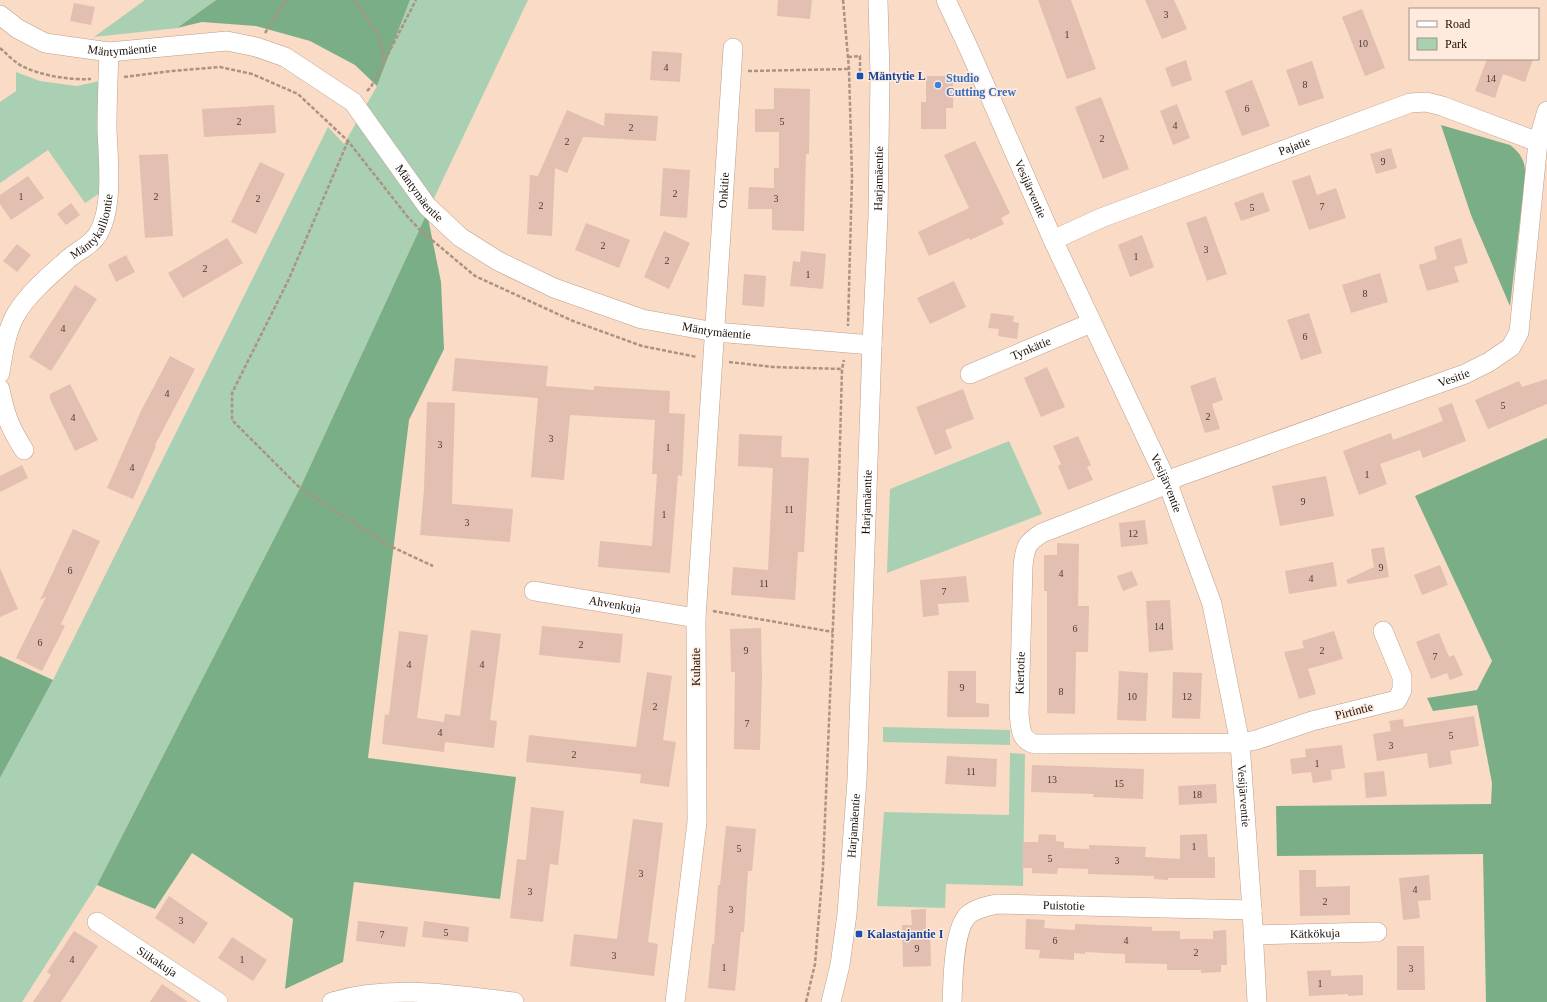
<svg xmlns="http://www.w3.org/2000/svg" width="1547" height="1002" viewBox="0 0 1547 1002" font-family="'Times New Roman',serif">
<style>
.green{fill:#aad0b3}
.forest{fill:#7aae87}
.building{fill:#e2bfb0}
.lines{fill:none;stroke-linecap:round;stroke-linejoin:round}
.minor-casing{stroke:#bc9f8a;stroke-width:20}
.path{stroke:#ab9382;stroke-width:2.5;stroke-dasharray:4 2;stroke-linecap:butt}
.minor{stroke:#fff;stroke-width:19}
.transit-dot{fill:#1a4fb4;stroke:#feebde;stroke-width:1.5}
.shop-dot{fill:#3f7fe0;stroke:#feebde;stroke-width:1.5}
.labels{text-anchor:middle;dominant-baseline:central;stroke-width:3;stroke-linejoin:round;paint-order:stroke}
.number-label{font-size:10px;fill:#4b3b32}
.street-label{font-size:12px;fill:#190f08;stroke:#feebde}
.transit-label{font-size:12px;font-weight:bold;fill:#164399;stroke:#feebde;text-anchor:start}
.shop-label{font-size:12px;font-weight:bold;fill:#366cbe;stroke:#feebde;text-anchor:start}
</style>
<rect width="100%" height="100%" fill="#fadbc5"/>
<g class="green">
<polygon points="145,0 216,0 177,28 94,37"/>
<polygon points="410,0 528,0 427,213 300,488 97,885 22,1002 0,1002 0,778 53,680 328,127 344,144 377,86"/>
<polygon points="16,72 40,81 77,86 108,79 109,187 85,203 48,150 0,183 0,102 16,91"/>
<polygon points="1009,441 1042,514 887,573 890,489"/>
<polygon points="883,727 1010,730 1010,745 883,742"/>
<polygon points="1010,753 1025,754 1023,886 946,884 945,908 877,906 884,812 1009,815"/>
</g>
<g class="forest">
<polygon points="216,0 410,0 377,86 355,65 310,41 256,26 202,22 177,28"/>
<path d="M 1441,125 L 1510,145 C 1522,154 1526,163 1525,178 L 1510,306 L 1471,215 Z"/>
<polygon points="427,213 441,282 444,349 409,420 368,758 516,777 500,899 354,882 343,962 285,989 293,919 192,853 155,909 97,885 300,488"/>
<polygon points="1547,438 1547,1002 1486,1002 1483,854 1277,856 1276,806 1491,804 1492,783 1477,705 1433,711 1427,698 1477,690 1492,661 1415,496"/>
<polygon points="0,656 53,680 0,778"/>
</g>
<g class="building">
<polygon points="778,0 812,0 810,19 777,16"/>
<polygon points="1038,0 1071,0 1096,69 1067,79"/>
<polygon points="1145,0 1174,0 1187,29 1162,39"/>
<polygon points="74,3 95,7 91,25 70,21"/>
<polygon points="1362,9 1385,68 1365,76 1342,17"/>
<polygon points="652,51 682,53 680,82 650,80"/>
<polygon points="1487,59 1533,59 1525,82 1503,74 1495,98 1475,91"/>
<polygon points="1186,60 1192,80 1172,87 1165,68"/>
<polygon points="1312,61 1324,98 1299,106 1286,70"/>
<polygon points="926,76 953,76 953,108 946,108 946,129 921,129 921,102 926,102"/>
<polygon points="1252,80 1270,126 1242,136 1225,91"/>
<polygon points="774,88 810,89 809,154 806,154 804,231 772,230 772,209 748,209 749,187 774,188 774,168 779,168 779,132 755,132 755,109 774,109"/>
<polygon points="1101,97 1129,169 1103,179 1075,107"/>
<polygon points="1177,104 1190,138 1173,145 1160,111"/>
<polygon points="274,105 276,133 204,137 202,109"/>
<polygon points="567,110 604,126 605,113 658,116 656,141 583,137 567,173 555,168 552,236 527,234 530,175 538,176"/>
<polygon points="975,141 1010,213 1001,218 1004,224 970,240 969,238 929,256 918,232 969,208 944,155"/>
<polygon points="1391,148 1397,168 1376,174 1370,154"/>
<polygon points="168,154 173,236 145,238 139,155"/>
<polygon points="260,162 285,174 256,234 231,222"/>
<polygon points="663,168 690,170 687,218 660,216"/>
<polygon points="1310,175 1317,195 1336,188 1346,218 1309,230 1292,181"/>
<polygon points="28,176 44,198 11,220 0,204 0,195"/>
<polygon points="1263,192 1270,211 1241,221 1234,203"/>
<polygon points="71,203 80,215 66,225 57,214"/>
<polygon points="1206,216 1227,274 1207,281 1186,223"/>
<polygon points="586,223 630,240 619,268 575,250"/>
<polygon points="664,231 690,243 669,289 644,277"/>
<polygon points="1142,235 1154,267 1130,277 1118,245"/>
<polygon points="227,238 243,263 183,298 168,273"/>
<polygon points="1461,238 1468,263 1454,267 1459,282 1427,291 1419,265 1437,259 1434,247"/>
<polygon points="17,244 31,255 17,272 3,261"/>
<polygon points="801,251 826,254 823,289 790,286 793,261 800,262"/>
<polygon points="126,255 135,272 116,282 108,265"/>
<polygon points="1380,273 1388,302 1351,313 1342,285"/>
<polygon points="744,274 766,276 764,307 742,305"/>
<polygon points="954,281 966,307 930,324 917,298"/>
<polygon points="75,285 97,299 51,371 29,357"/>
<polygon points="991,313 1014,316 1013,322 1019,323 1017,339 998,336 999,329 988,328"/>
<polygon points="1309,313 1322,353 1301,360 1287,320"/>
<polygon points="170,356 195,369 155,445 156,446 133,499 107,488 141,411"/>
<polygon points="455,358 548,366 546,386 594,390 594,386 670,391 669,413 685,414 682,476 678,475 670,573 598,567 600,541 652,546 657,474 652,474 655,420 570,415 564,480 531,477 538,398 452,391"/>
<polygon points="1047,367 1065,407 1041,417 1024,378"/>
<polygon points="1215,377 1223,400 1212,404 1220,429 1205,433 1190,386"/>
<polygon points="1547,379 1547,404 1488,429 1475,400 1519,381 1522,387"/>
<polygon points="70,384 98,440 75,451 50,399 50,394"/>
<polygon points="963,389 974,419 945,430 952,448 935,455 916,407"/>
<polygon points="427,402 455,403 452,504 513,509 510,542 420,535 424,489"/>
<polygon points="1452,403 1466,441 1423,458 1420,450 1380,464 1387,484 1359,495 1343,451 1391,433 1393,440 1443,421 1438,408"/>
<polygon points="739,434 782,436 781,457 809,458 804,552 798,552 795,600 731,595 733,567 768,570 773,468 738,466"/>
<polygon points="1078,436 1091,465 1087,467 1093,480 1068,490 1058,466 1061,464 1053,446"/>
<polygon points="22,465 28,478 0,492 0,476"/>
<polygon points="1326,476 1334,516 1280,526 1272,486"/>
<polygon points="1145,520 1148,544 1121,547 1119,523"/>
<polygon points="73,529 100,541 61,624 65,626 42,671 16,658 46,597 40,600"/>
<polygon points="1057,543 1079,544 1078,606 1089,606 1088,652 1076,652 1075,714 1047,713 1047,591 1044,591 1044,555 1057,555"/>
<polygon points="1384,547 1389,577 1348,584 1346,580 1374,567 1371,549"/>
<polygon points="1333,562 1337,586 1289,594 1285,571"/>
<polygon points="1440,565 1448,585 1422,595 1414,575"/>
<polygon points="0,568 18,609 0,617"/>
<polygon points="1132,571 1138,585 1123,591 1117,576"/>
<polygon points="966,576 969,602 938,604 939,615 923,617 920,580"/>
<polygon points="1170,600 1173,650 1149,652 1146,601"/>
<polygon points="542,626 623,634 620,663 539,655"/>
<polygon points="761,628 762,678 760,750 734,749 735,672 731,672 730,629"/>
<polygon points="471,630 501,634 490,720 497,721 494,748 445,742 444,752 382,744 385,714 389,715 399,631 428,635 417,718 444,722 445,714 460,716"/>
<polygon points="1334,631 1343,659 1308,669 1316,694 1299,699 1284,652 1304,648 1302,641"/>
<polygon points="1439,633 1449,657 1454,655 1463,675 1450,680 1447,673 1431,679 1416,642"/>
<polygon points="948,671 976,671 976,703 989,704 989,717 947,717"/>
<polygon points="1119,671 1148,673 1146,721 1117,720"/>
<polygon points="647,672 672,676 663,740 676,742 669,787 640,783 641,774 526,762 529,735 636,747"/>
<polygon points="1173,672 1202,673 1200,719 1172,718"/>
<polygon points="1474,716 1479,746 1450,751 1452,764 1429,768 1427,753 1377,761 1373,734 1391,731 1389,721 1403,719 1404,727"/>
<polygon points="1342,745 1345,768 1331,770 1332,780 1313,783 1311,772 1292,774 1290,759 1306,757 1305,749"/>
<polygon points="947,756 997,759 996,787 945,784"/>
<polygon points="1032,765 1144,769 1143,799 1093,797 1094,794 1031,792"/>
<polygon points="1384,771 1387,796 1366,798 1364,773"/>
<polygon points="1216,784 1217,803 1179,805 1178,786"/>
<polygon points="531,807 564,811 558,865 550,864 543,922 510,918 517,859 526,860"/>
<polygon points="633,819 663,823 648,942 658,944 654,976 570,966 574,934 617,939"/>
<polygon points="726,826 756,829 752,871 748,871 744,932 741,932 735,991 708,988 712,944 714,944 718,885 720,885"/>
<polygon points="1039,834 1056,835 1056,841 1064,842 1064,848 1089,849 1089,845 1146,847 1145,857 1180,859 1180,835 1207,834 1208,857 1215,857 1215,878 1168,878 1168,880 1154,879 1154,876 1088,874 1088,869 1058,868 1057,874 1032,873 1032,868 1022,868 1023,842 1038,842"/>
<polygon points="1299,870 1316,870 1316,887 1350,886 1350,915 1300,916"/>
<polygon points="1429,875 1431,900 1418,901 1420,918 1403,920 1399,878"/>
<polygon points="169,896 208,923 194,944 155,918"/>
<polygon points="926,909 926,929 930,930 931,966 903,967 902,925 912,925 911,910"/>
<polygon points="1026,919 1045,920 1044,928 1075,930 1075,924 1152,927 1152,931 1180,931 1180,939 1213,939 1213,931 1226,930 1227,965 1221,965 1221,972 1201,973 1201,970 1167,970 1167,964 1125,963 1125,954 1085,952 1085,954 1074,953 1074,960 1039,958 1040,950 1025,949"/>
<polygon points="358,921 408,927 405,947 356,941"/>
<polygon points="424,921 469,927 468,942 422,937"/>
<polygon points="74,931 98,946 61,1002 33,1002 51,975 47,972"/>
<polygon points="232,937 267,960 253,981 218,958"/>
<polygon points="1397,946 1424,946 1425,990 1397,990"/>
<polygon points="1331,970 1331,976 1363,975 1363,995 1348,996 1348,994 1309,996 1307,971"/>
<polygon points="162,984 188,1002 150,1002"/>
</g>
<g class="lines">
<defs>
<g id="minor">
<path id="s1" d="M 946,0 L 969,49 L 1053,240 L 1168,484 L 1212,604 L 1240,743 L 1252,910 L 1257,1002"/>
<path id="s2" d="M 0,15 L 18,29 L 45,43 L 109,52 L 227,41 L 256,47 L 285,57 L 353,102 L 427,206 L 460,237 L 498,261 L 554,288 L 642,319 L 715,332 L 872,345"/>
<path id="s3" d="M 1053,240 L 1101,218 L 1410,103 L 1426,102 L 1442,106 L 1538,142"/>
<path id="s4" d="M 0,373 C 3,353 6,332 16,314 C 28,294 48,277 66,261 C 76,251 90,247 98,234 C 114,207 108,159 107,129 C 107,103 108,78 109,52"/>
<path id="s5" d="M 970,374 L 1091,323"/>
<path d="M 0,389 C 5,415 10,428 24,450"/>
<path id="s6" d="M 534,591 L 696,618"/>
<path id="s7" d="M 1383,631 L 1402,677 L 1402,690 L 1397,700 L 1312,721 L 1256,740 L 1240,743 L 1035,744 C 1019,740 1021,727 1019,714 L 1023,566 C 1025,547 1026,543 1042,533 L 1168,484 L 1177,477 L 1465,374 L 1489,362 L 1511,347 L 1519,332 L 1538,142 L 1547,111"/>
<path id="s8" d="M 97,922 L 218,1002"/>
<path id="s9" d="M 1254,935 L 1377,932"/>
<path d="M 332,1002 C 390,984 455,995 514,1002"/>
<path id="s10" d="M 675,1002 L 697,822 L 696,618 L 733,48"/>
<path id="s11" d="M 831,1002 L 840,965 L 847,914 L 857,780 L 872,345 L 878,216 L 880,76 L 878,0"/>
<path id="s12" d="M 952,1002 C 953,981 953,930 968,915 C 976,908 988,906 997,904 L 1252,910"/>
</g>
</defs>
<use href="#minor" class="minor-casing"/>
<g class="path">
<polyline points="354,0 379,35 384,61"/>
<polyline points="843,0 849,69 852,177 848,326"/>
<polyline points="265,33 286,0"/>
<path d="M 0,48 C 7,54 14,62 22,66 C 42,76 69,80 91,79"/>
<polyline points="848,57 860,56 860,76"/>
<polyline points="748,71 849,69"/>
<polyline points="124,77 172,71 220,67 252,74 298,94 348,141 407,216 420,230 475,276 573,321 642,346 697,357"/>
<polyline points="367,91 371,87 416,0"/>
<polyline points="348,141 288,281 232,393 232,420 300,488 390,546 433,566"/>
<polyline points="729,362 773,367 842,369"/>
<polyline points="713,611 833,632"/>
<polyline points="806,1002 815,964 823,867 839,479 842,369 844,360"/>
</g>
<use href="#minor" class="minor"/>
</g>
<g class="transit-dot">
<rect x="856" y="72" width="8" height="8" rx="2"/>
<rect x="855" y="930" width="8" height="8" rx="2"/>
</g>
<circle class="shop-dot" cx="938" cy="85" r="4"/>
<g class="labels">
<g class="number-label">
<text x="1166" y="14">3</text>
<text x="1067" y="34">1</text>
<text x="1363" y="43">10</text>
<text x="666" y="67">4</text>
<text x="1491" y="78">14</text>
<text x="1305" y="84">8</text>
<text x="1247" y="108">6</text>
<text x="239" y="121">2</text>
<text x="782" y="121">5</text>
<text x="1175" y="125">4</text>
<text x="631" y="127">2</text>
<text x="1102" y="138">2</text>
<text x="567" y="141">2</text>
<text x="1383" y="161">9</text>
<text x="675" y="193">2</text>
<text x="21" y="196">1</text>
<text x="156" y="196">2</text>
<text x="258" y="198">2</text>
<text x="776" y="198">3</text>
<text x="541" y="205">2</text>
<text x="1322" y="206">7</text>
<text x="1252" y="207">5</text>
<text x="603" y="245">2</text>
<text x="1206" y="249">3</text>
<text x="1136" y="256">1</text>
<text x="667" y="260">2</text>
<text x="205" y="268">2</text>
<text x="808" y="274">1</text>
<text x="1365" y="293">8</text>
<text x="63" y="328">4</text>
<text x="1305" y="336">6</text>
<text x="167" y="393">4</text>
<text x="1503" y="405">5</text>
<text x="1208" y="416">2</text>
<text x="73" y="417">4</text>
<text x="551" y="438">3</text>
<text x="440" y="444">3</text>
<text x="668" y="447">1</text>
<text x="132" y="467">4</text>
<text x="1367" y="474">1</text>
<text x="1303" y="501">9</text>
<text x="789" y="509">11</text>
<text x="664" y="514">1</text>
<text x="467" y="522">3</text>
<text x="1133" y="533">12</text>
<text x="1381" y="567">9</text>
<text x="70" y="570">6</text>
<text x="1061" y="573">4</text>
<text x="1311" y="578">4</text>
<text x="764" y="583">11</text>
<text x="944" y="591">7</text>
<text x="1159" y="626">14</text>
<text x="1075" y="628">6</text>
<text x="40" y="642">6</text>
<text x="581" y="644">2</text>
<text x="746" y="650">9</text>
<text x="1322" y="650">2</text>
<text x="1435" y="656">7</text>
<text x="409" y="664">4</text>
<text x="482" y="664">4</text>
<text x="962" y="687">9</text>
<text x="1061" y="691">8</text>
<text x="1132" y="696">10</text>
<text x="1187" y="696">12</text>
<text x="655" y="706">2</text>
<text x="747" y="723">7</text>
<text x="440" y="732">4</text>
<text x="1451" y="735">5</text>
<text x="1391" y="745">3</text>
<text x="574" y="754">2</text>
<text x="1317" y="763">1</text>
<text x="971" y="771">11</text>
<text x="1052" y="779">13</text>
<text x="1119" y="783">15</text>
<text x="1197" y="794">18</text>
<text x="1194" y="846">1</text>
<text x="739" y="848">5</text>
<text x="1050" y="858">5</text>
<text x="1117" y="860">3</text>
<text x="641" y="873">3</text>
<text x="1415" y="889">4</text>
<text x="530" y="891">3</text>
<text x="1325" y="901">2</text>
<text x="731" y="909">3</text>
<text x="181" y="920">3</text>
<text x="446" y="932">5</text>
<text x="382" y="934">7</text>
<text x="1055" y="940">6</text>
<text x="1126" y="940">4</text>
<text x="917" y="948">9</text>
<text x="1196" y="952">2</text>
<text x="614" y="955">3</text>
<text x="72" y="959">4</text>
<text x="242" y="959">1</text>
<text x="724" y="967">1</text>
<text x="1411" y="968">3</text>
<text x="1320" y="983">1</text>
</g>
<g class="street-label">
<text stroke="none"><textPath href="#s2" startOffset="131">Mäntymäentie</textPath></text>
<text stroke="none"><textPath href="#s3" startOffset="259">Pajatie</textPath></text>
<text stroke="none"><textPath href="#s11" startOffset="826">Harjamäentie</textPath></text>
<text stroke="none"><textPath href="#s1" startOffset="207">Vesijärventie</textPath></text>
<text stroke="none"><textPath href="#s10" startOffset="814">Onkitie</textPath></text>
<text stroke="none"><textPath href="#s2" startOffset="491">Mäntymäentie</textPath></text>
<text stroke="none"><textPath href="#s4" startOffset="180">Mäntykalliontie</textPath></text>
<text stroke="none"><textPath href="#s2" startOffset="827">Mäntymäentie</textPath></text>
<text stroke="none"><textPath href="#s5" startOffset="66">Tynkätie</textPath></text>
<text stroke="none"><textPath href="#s7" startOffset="1108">Vesitie</textPath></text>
<text stroke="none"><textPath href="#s1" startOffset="531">Vesijärventie</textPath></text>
<text stroke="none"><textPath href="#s11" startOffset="502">Harjamäentie</textPath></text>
<text stroke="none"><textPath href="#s6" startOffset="82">Ahvenkuja</textPath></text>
<text transform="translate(696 667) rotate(-90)">Kuhatie</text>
<text stroke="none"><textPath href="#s7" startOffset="520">Kiertotie</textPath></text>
<text transform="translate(1354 711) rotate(-14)">Pirtintie</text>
<text stroke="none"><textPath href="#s1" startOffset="855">Vesijärventie</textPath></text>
<text stroke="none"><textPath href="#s11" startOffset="178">Harjamäentie</textPath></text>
<text stroke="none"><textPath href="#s12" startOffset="188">Puistotie</textPath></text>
<text stroke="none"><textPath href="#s9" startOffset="61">Kätkökuja</textPath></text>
<text stroke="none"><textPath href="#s8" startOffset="72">Siikakuja</textPath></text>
</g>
<g class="transit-label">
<text x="868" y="76">Mäntytie L</text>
<text x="867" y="934">Kalastajantie I</text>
</g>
<g class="shop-label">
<text x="946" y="78">Studio<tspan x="946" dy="14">Cutting Crew</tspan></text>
</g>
</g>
<rect x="1409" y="8" width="130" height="52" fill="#feebde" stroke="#a29388"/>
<rect x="1417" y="21" width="20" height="6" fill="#ffffff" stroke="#a29388"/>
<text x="1445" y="28" font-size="12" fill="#190f08">Road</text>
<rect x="1417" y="38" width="20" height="12" fill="#aad0b3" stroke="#a29388"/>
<text x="1445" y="48" font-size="12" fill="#190f08">Park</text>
</svg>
